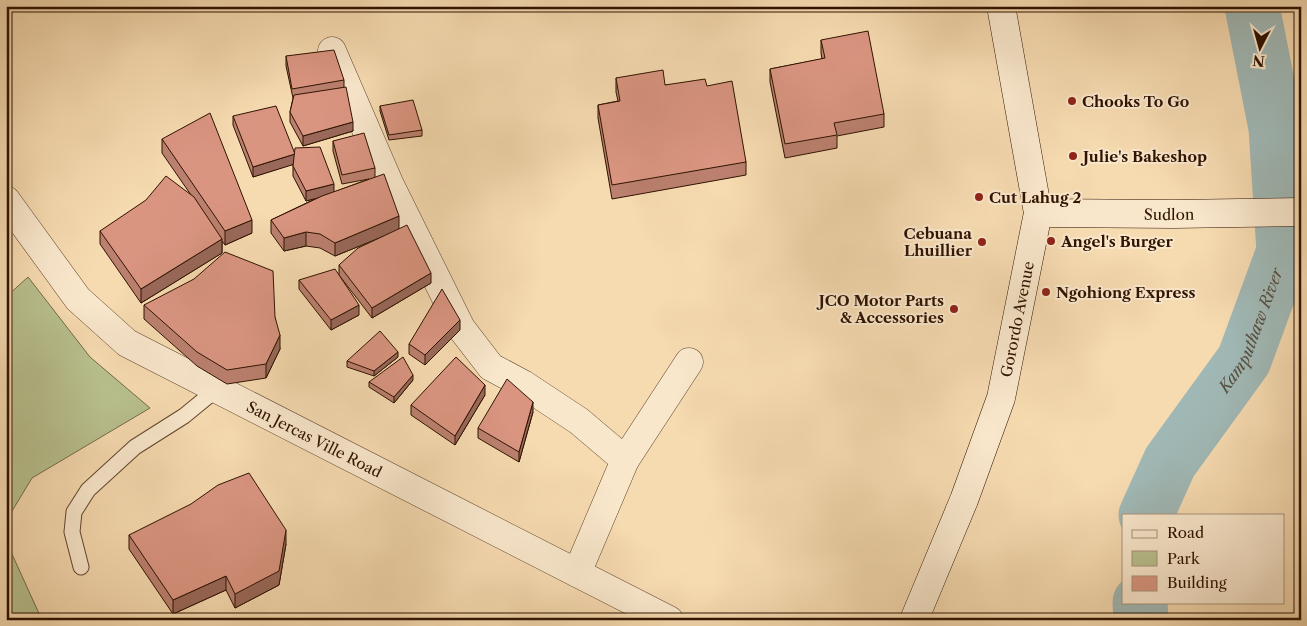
<svg xmlns="http://www.w3.org/2000/svg" width="1307" height="626" viewBox="0 0 1307 626" font-family="'Libre Caslon Text',serif">
<style>
.green{fill:#b8c08e;stroke:#746a47}
.lines{fill:none;stroke-linecap:round;stroke-linejoin:round}
.river{stroke:#a0b8b5;stroke-width:55}
.lane-casing{stroke:#61452c;stroke-width:17}
.street-casing{stroke:#61452c;stroke-width:29}
.secondary-casing{stroke:#2f1300;stroke-width:29}
.lane{stroke:#f9e7cc;stroke-width:15}
.street{stroke:#f9e7cc;stroke-width:28}
.secondary{stroke:#f9e7cc;stroke-width:28}
.wall{fill:#bb806f;stroke:#2f1300}
.shaded-wall{fill:#99685a;stroke:#2f1300}
.building{fill:#da9581;stroke:#2f1300}
.poi-dot{fill:#8f2418;stroke:#f9e7cc;stroke-width:2}
.labels{text-anchor:middle;dominant-baseline:central;stroke-width:4;stroke-linejoin:round;paint-order:stroke}
.poi-label{font-size:15px;font-weight:bold;fill:#2f1300;stroke:#f9e7cc;text-anchor:start}
.street-label{font-size:15px;fill:#2f1300;stroke:#f9e7cc}
.water-label{font-size:16px;font-style:italic;fill:#574d3f;stroke:#f9e7cc}
</style>
<rect width="100%" height="100%" fill="#f6dab0"/>
<filter id="stains"><feTurbulence type="fractalNoise" baseFrequency=".004" numOctaves="4"/><feColorMatrix values="0 0 0 0 .2 0 0 0 0 .09 0 0 0 0 .02 0 0 0 .5 -.17"/></filter>
<radialGradient id="worn" r=".72"><stop offset=".6" stop-color="#630" stop-opacity="0"/><stop offset="1" stop-color="#630" stop-opacity=".3"/></radialGradient>
<g class="green">
<polygon points="28,277 90,357 150,408 32,478 6,521 6,297"/>
<polygon points="6,541 42,620 6,620"/>
</g>
<g class="lines">
<g class="river">
<path id="s1" d="M 1146,515 L 1170,462 L 1244,360 L 1284,251 L 1276,128 L 1252,6"/>
<polyline points="1140,602 1141,620"/>
</g>
<defs>
<polyline id="lane" points="81,567 72,532 74,512 88,490 135,447 184,416 217,389"/>
<g id="street">
<polyline points="332,51 390,185 461,328 491,367 523,384 579,421 625,460"/>
<path id="s2" d="M 6,200 L 78,299 L 127,343 L 669,620"/>
<polyline points="577,573 625,460 689,362"/>
</g>
<g id="secondary">
<path id="s3" d="M 1038,213 L 1174,214 L 1301,212"/>
<path id="s4" d="M 914,620 L 964,500 L 1001,398 L 1038,213 L 1001,6"/>
</g>
</defs>
<use href="#lane" class="lane-casing"/>
<use href="#street" class="street-casing"/>
<use href="#secondary" class="secondary-casing"/>
<use href="#lane" class="lane"/>
<use href="#street" class="street"/>
<use href="#secondary" class="secondary"/>
</g>
<g class="wall">
<polygon points="821,40 884,114 884,127 837,136 837,148 785,158 770,82 770,69 822,59 821,53"/>
<polygon points="286,56 344,80 344,87 353,131 303,146 290,122 290,112 293,98 286,66"/>
<polygon points="616,78 665,85 707,86 746,162 746,175 612,199 598,118 598,105 618,101 616,92"/>
<polygon points="380,106 422,130 422,136 389,140 380,111"/>
<polygon points="233,116 295,153 334,192 369,179 342,184 333,151 333,141 375,168 375,177 399,229 431,283 372,318 339,275 339,265 379,238 335,256 320,248 306,246 284,251 271,233 271,220 319,197 306,201 293,176 293,164 253,177 233,125"/>
<polygon points="162,139 252,233 225,245 222,241 222,253 141,303 100,244 100,231 191,195 162,153"/>
<polygon points="299,280 359,315 331,330 299,289"/>
<polygon points="144,305 275,317 280,349 266,378 227,384 197,366 144,319"/>
<polygon points="460,330 425,365 409,354 409,344"/>
<polygon points="398,357 374,376 347,367 347,361"/>
<polygon points="413,380 394,403 369,387 369,382"/>
<polygon points="485,395 455,445 411,415 411,405"/>
<polygon points="533,412 519,462 478,438 478,428"/>
<polygon points="129,535 286,544 279,585 235,608 226,590 173,614 129,549"/>
</g>
<g class="shaded-wall">
<polygon points="353,122 353,131 303,146 303,136"/>
<polygon points="295,154 295,164 253,177 253,167"/>
<polygon points="334,184 334,194 306,201 306,191"/>
<polygon points="399,216 399,230 335,256 335,243"/>
<polygon points="252,220 252,233 225,245 225,231"/>
<polygon points="306,232 306,246 284,251 284,238"/>
<polygon points="222,239 222,253 141,303 141,289"/>
<polygon points="431,273 431,283 372,318 372,308"/>
<polygon points="359,305 359,315 331,330 331,320"/>
<polygon points="460,320 460,330 425,365 425,355"/>
<polygon points="280,335 280,349 266,378 266,364"/>
<polygon points="398,352 398,357 374,376 374,371"/>
<polygon points="413,375 413,380 394,403 394,397"/>
<polygon points="485,385 485,395 455,445 455,436"/>
<polygon points="533,402 533,412 519,462 519,452"/>
<polygon points="286,530 286,544 279,585 235,608 235,594"/>
<polygon points="226,576 226,590 173,614 173,600"/>
</g>
<g class="building">
<polygon points="868,31 884,114 834,123 837,135 785,144 770,69 825,58 821,40"/>
<polygon points="334,50 344,80 292,89 286,56"/>
<polygon points="663,70 665,85 705,79 707,86 732,81 746,162 612,185 598,105 620,101 616,78"/>
<polygon points="346,87 353,122 303,136 290,112 294,95"/>
<polygon points="413,100 422,130 389,135 380,106"/>
<polygon points="276,106 295,154 253,167 233,116"/>
<polygon points="210,113 252,220 225,231 162,139"/>
<polygon points="364,133 375,168 342,175 333,141"/>
<polygon points="320,147 334,184 306,191 293,166 295,148"/>
<polygon points="384,174 399,216 335,243 320,234 306,232 284,238 271,220 322,196"/>
<polygon points="166,176 194,197 222,239 141,289 100,231 146,200"/>
<polygon points="407,225 431,273 372,308 339,265 358,248"/>
<polygon points="225,252 273,271 275,317 280,335 266,364 227,370 197,352 144,305 194,279"/>
<polygon points="335,269 359,305 331,320 299,280"/>
<polygon points="442,289 460,320 425,355 409,344"/>
<polygon points="380,331 398,352 374,371 347,361"/>
<polygon points="403,357 413,375 394,397 369,382"/>
<polygon points="456,357 485,385 455,436 411,405"/>
<polygon points="507,379 533,402 519,452 478,428"/>
<polygon points="249,473 286,530 279,571 235,594 226,576 173,600 129,535 191,504 218,485"/>
</g>
<g class="poi-dot">
<circle cx="1072" cy="101" r="5"/>
<circle cx="1073" cy="156" r="5"/>
<circle cx="979" cy="197" r="5"/>
<circle cx="1051" cy="241" r="5"/>
<circle cx="982" cy="242" r="5"/>
<circle cx="1046" cy="292" r="5"/>
<circle cx="954" cy="309" r="5"/>
</g>
<g class="labels">
<g class="poi-label">
<text x="1082" y="101">Chooks To Go</text>
<text x="1083" y="156">Julie's Bakeshop</text>
<text x="989" y="197">Cut Lahug 2</text>
<text x="972" y="233" text-anchor="end">Cebuana<tspan x="972" dy="17">Lhuillier</tspan></text>
<text x="1061" y="241">Angel's Burger</text>
<text x="1056" y="292">Ngohiong Express</text>
<text x="944" y="300" text-anchor="end">JCO Motor Parts<tspan x="944" dy="17">&amp; Accessories</tspan></text>
</g>
<g class="street-label">
<text stroke="none"><textPath href="#s3" startOffset="131">Sudlon</textPath></text>
<text stroke="none"><textPath href="#s4" startOffset="319">Gorordo Avenue</textPath></text>
<text stroke="none"><textPath href="#s2" startOffset="399">San Jercas Ville Road</textPath></text>
</g>
<g class="water-label">
<text stroke="none"><textPath href="#s1" startOffset="214">Kamputhaw River</textPath></text>
</g>
</g>
<rect width="1307" height="626" fill="none" stroke="#f6dab0" stroke-width="25"/>
<rect x="8" y="8" width="1292" height="611" fill="none" stroke="#2f1300" stroke-width="2.5"/>
<rect x="12" y="12" width="1282" height="601" fill="none" stroke="#2f1300"/>
<rect x="1122" y="514" width="162" height="90" fill="#f9e7cc" stroke="#a8927a"/>
<rect x="1132" y="530" width="25" height="8" fill="#f9e7cc" stroke="#a8927a"/>
<text x="1167" y="538" font-size="15" fill="#2f1300">Road</text>
<rect x="1132" y="551" width="25" height="15" fill="#b8c08e" stroke="#a8927a"/>
<text x="1167" y="564" font-size="15" fill="#2f1300">Park</text>
<rect x="1132" y="576" width="25" height="15" fill="#da9581" stroke="#a8927a"/>
<text x="1167" y="588" font-size="15" fill="#2f1300">Building</text>
<g transform="translate(1260 48) rotate(186)" stroke="#f9e7cc" stroke-width="4" paint-order="stroke">
<path d="M0-4L9 19L0 12L-9 19Z" fill="#2f1300"/>
<text y="-8" font-size="14" font-weight="bold" text-anchor="middle" fill="#2f1300">N</text>
</g>
<rect width="100%" height="100%" filter="url(#stains)"/>
<rect width="100%" height="100%" fill="url(#worn)"/>
</svg>
